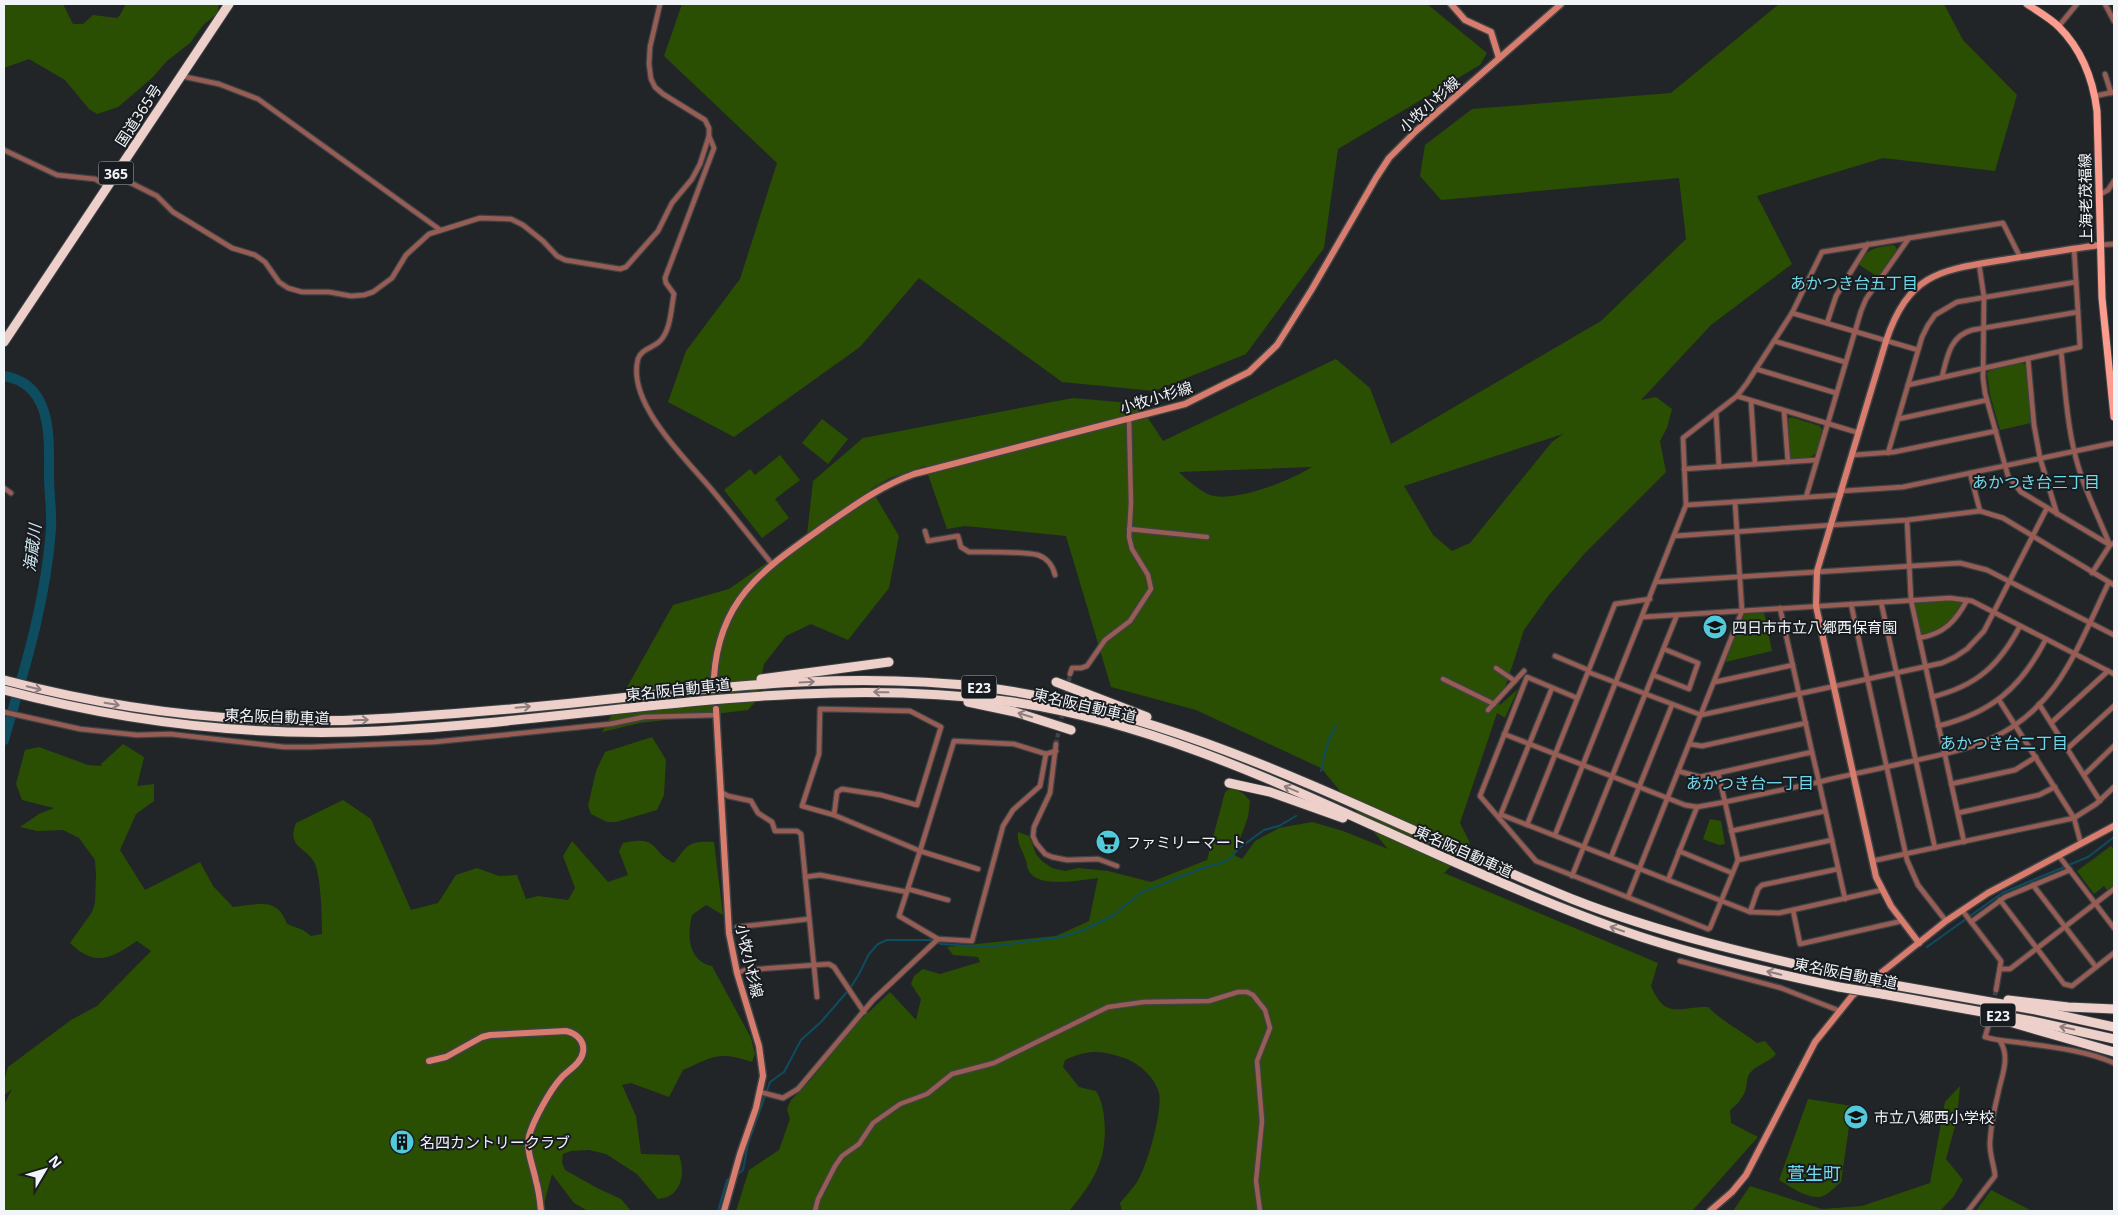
<svg xmlns="http://www.w3.org/2000/svg" width="2118" height="1215" viewBox="0 0 2118 1215" font-family="'Noto Sans','Noto Sans JP',sans-serif">
<style>
.green{fill:#2a4f02;fill-rule:evenodd}
.lines{fill:none;stroke-linecap:round;stroke-linejoin:round}
.stream{stroke:#0e4c60;stroke-width:2}
.river{stroke:#0e4c60;stroke-width:10}
.street-tunnel{stroke:#404447;stroke-width:4.5;stroke-dasharray:4.5 2;stroke-linecap:butt}
.secondary-tunnel{stroke:#404447;stroke-width:6;stroke-dasharray:6 3;stroke-linecap:butt}
.street-casing{stroke:#3e4245;stroke-width:7}
.secondary-casing{stroke:#3e4245;stroke-width:9}
.primary-casing{stroke:#3e4245;stroke-width:9}
.highway-casing{stroke:#3e4245;stroke-width:11}
.street{stroke:#975d54;stroke-width:4.5}
.secondary{stroke:#d87c6e;stroke-width:6}
.primary{stroke:#fc9c8e;stroke-width:7}
.highway{stroke:#eed0cb;stroke-width:9}
.highway-bridge-casing{stroke:#3e4245;stroke-width:11;stroke-linecap:butt}
.highway-bridge{stroke:#eed0cb;stroke-width:9}
.oneway{stroke:#8e7f7e}
.labels{text-anchor:middle;dominant-baseline:central;stroke-width:4;stroke-linejoin:round;paint-order:stroke}
.shield{fill:#181b1f;stroke:#b1b4b6;stroke-width:1}
.shield-label{font-size:14px;font-weight:bold;fill:#f2f5f7}
.street-label{font-size:15px;fill:#f2f5f7;stroke:#181b1f}
.poi-label{font-size:15px;fill:#f2f5f7;stroke:#181b1f;text-anchor:start}
.neighbourhood-label{font-size:16px;fill:#70d9e9;stroke:#181b1f}
.water-label{font-size:16px;font-style:italic;fill:#d0e7f1;stroke:#181b1f}
.quarter-label{font-size:18px;fill:#70d9e9;stroke:#181b1f}
</style>
<rect width="100%" height="100%" fill="#212528"/>
<g class="green">
<polygon points="4,4 63,4 73,24 83,24 93,15 117,18 120,15 126,4 219,4 217,14 204,24 190,43 167,61 152,78 118,107 97,114 89,109 65,80 29,59 4,68"/>
<polygon points="682,4 1427,4 1487,53 1480,65 1338,149 1324,248 1246,354 1154,391 1062,382 919,278 860,347 734,437 668,402 686,351 740,279 777,163 664,56"/>
<path d="M 1779,4 L 1944,4 L 1963,40 L 2017,95 L 1995,171 L 1883,158 L 1757,196 L 1792,264 L 1711,325 L 1641,400 L 1656,397 L 1672,409 L 1667,428 L 1660,441 L 1666,472 L 1585,553 L 1549,595 L 1524,630 L 1499,706 L 1518,689 L 1505,718 L 1497,713 L 1460,823 L 1470,843 L 1462,856 L 1444,873 L 1658,963 L 1651,986 C 1666,1021 1679,1006 1708,1007 C 1723,1022 1740,1030 1757,1043 L 1765,1041 L 1776,1054 C 1769,1063 1757,1064 1750,1073 C 1747,1077 1747,1083 1746,1088 C 1744,1097 1737,1105 1730,1110 L 1731,1123 L 1758,1137 L 1692,1211 L 1122,1211 L 1120,1203 C 1126,1196 1132,1189 1137,1182 C 1147,1167 1163,1110 1159,1093 C 1155,1077 1137,1061 1121,1057 C 1099,1050 1087,1050 1065,1060 L 1063,1067 L 1079,1087 L 1096,1091 C 1107,1107 1107,1144 1100,1162 C 1094,1180 1081,1197 1069,1211 L 736,1211 L 749,1170 L 779,1150 L 790,1119 L 787,1109 L 791,1100 L 808,1083 L 853,1027 L 890,992 L 916,1020 L 921,999 L 911,984 L 914,976 L 923,969 L 940,974 L 980,962 L 978,957 L 953,955 L 947,947 L 1056,936 L 1089,921 L 1098,878 C 1083,880 1044,887 1032,875 C 1026,869 1028,865 1025,858 C 1021,847 1017,844 1018,832 L 1029,836 L 1036,854 L 1042,861 L 1052,868 L 1065,871 L 1078,868 L 1108,871 L 1151,882 L 1207,860 L 1225,792 L 1232,787 L 1244,794 L 1250,801 L 1248,817 L 1234,855 L 1242,859 L 1255,841 L 1279,828 L 1312,822 L 1343,831 L 1393,851 L 1388,849 L 1321,768 L 1196,710 L 1111,687 L 1066,536 L 965,526 L 947,529 L 925,466 L 890,478 L 871,489 L 899,536 L 889,588 L 848,640 L 811,624 L 786,636 L 764,664 L 757,700 L 748,710 L 640,723 L 602,732 L 673,605 L 729,589 L 807,535 L 813,481 L 863,438 L 1073,398 L 1130,403 L 1144,412 L 1163,441 L 1336,359 L 1370,388 L 1391,444 L 1601,321 L 1686,239 L 1679,178 L 1441,200 L 1420,176 L 1425,145 L 1472,109 L 1671,93 ZM 1563,434 L 1552,442 L 1470,543 L 1452,551 L 1433,535 L 1404,486 ZM 1312,467 C 1290,481 1235,503 1210,495 C 1203,493 1183,477 1179,472 Z"/>
<path d="M 1894,245 L 1897,249 L 1878,277 L 1858,264 C 1869,247 1875,248 1894,245 Z"/>
<polygon points="2022,363 2026,365 2031,423 2000,430 1990,395 1987,373 1991,370"/>
<path d="M 1791,417 L 1820,426 L 1822,430 C 1816,454 1820,458 1793,460 L 1789,457 L 1788,419 Z"/>
<polygon points="822,419 848,439 828,464 802,443"/>
<polygon points="780,455 800,480 775,499 789,518 762,538 724,490 750,469 755,475"/>
<path d="M 1948,600 L 1960,602 L 1962,605 C 1952,621 1942,629 1923,635 L 1921,633 L 1915,605 L 1916,603 Z"/>
<polygon points="1764,612 1772,651 1725,662 1744,615 1746,613"/>
<polygon points="652,737 666,760 664,795 657,810 616,822 607,822 591,814 588,806 596,771 605,752"/>
<path d="M 123,744 L 144,757 L 137,786 L 154,784 L 154,801 L 136,814 L 120,850 L 145,890 L 200,862 L 213,886 L 233,907 C 258,905 277,896 287,924 L 303,930 L 311,936 L 322,934 C 322,918 321,878 315,864 C 307,846 286,849 296,823 L 343,800 L 371,819 L 411,910 L 438,903 L 456,875 L 477,868 L 499,876 L 517,875 L 526,899 L 538,896 L 568,900 L 575,888 L 563,856 L 572,841 L 608,882 L 628,875 L 619,851 L 623,843 C 660,835 649,851 674,863 C 688,844 689,841 714,842 L 723,915 L 706,905 L 692,915 C 687,935 688,961 712,966 L 751,1038 L 755,1054 L 752,1062 C 718,1051 715,1056 683,1070 L 669,1097 L 631,1083 L 622,1085 L 636,1116 L 641,1154 L 679,1155 C 686,1174 681,1198 658,1199 L 637,1174 L 606,1154 L 589,1150 L 571,1151 L 563,1154 L 562,1162 L 565,1170 L 597,1188 L 621,1199 L 631,1211 L 588,1211 L 574,1203 L 552,1174 L 542,1211 L 4,1211 L 4,1105 L 12,1089 L 4,1095 L 4,1081 L 8,1067 L 71,1020 L 97,1006 L 151,951 L 137,941 C 111,958 96,968 70,943 L 92,912 L 95,903 L 96,876 L 95,860 L 79,838 L 63,830 L 37,831 L 20,827 L 39,814 L 54,808 L 22,800 L 16,784 L 25,750 L 39,747 L 88,765 L 102,766 L 101,764 Z"/>
<polygon points="1710,819 1721,821 1725,844 1719,845 1703,839"/>
<polygon points="2111,846 2114,850 2114,885 2107,890 2104,886 2094,894 2077,871"/>
<polygon points="1960,1086 1957,1119 1946,1159 1963,1180 1954,1196 1940,1211 1733,1211 1750,1186 1822,1209 1862,1206 1930,1183 1945,1102"/>
<path d="M 1808,1099 L 1852,1106 L 1841,1182 C 1836,1186 1829,1194 1823,1196 C 1809,1201 1790,1186 1779,1180 Z"/>
<polygon points="1991,1190 2032,1211 1976,1211"/>
</g>
<g class="lines">
<g class="stream">
<polyline points="1321,771 1328,742 1336,726"/>
<polyline points="1927,947 2002,893 2088,857 2114,837"/>
<polyline points="851,987 859,974 869,954 878,944 887,940 932,940 941,944 987,947 1060,937 1081,931 1112,916 1142,892 1200,869 1224,862 1232,857 1238,849 1264,830 1279,826 1296,816"/>
<polyline points="737,1175 743,1170 748,1144 770,1082 784,1072 801,1040 821,1022 846,993"/>
<polyline points="718,1211 727,1180 730,1178"/>
</g>
<path class="river" d="M 4,376 C 53,384 49,438 49,476 C 49,493 52,511 51,529 C 46,601 24,671 4,740"/>
<g class="street-tunnel">
<polyline points="1065,701 1070,674"/>
<polyline points="1056,744 1063,711"/>
<polyline points="1988,1027 1996,990"/>
</g>
<polyline class="secondary-tunnel" points="714,677 716,709"/>
<defs>
<g id="street">
<polyline points="2105,4 2114,21"/>
<polyline points="2058,27 2077,4"/>
<polyline points="2105,74 2111,93"/>
<polyline points="181,76 219,84 258,99 439,229"/>
<polyline points="2095,96 2114,92"/>
<path d="M 709,136 L 714,148 L 665,278 L 666,283 L 674,294 C 671,308 671,330 660,341 C 653,348 641,349 638,359 C 626,403 687,460 712,490 C 732,514 752,539 772,564"/>
<polyline points="4,150 57,175 95,179 107,186"/>
<polyline points="115,175 157,196 173,212 232,248 255,255 265,262 279,282 288,288 302,292 329,292 351,296 364,295 373,292 392,278 406,255 429,234 480,218 511,219 523,225 543,241 557,256 565,260 620,269 626,267 658,231 672,203 692,179 700,164 709,136 709,128 705,120 663,94 655,87 651,79 649,64 650,47 660,4"/>
<polyline points="2099,195 2108,190 2114,181"/>
<polyline points="2100,245 2114,244"/>
<polyline points="1979,264 1984,297 1983,378 1985,393 2008,476 2021,492 2110,545"/>
<polyline points="1792,313 1918,350"/>
<polyline points="1827,323 1836,296 1868,244"/>
<polyline points="1774,341 1845,362"/>
<path d="M 2061,351 C 2065,384 2066,418 2074,450 C 2081,483 2097,513 2109,543"/>
<polyline points="2028,359 2034,425 2040,458 2057,514"/>
<polyline points="1756,369 1836,393"/>
<path d="M 1942,377 C 1947,357 1950,336 1972,330 L 2078,312 L 2074,248"/>
<polyline points="1908,385 2080,347 2078,312"/>
<polyline points="1737,396 1859,433"/>
<polyline points="1751,401 1755,464"/>
<polyline points="1784,411 1788,462"/>
<polyline points="1716,413 1719,467"/>
<polyline points="1898,419 1987,400"/>
<polyline points="1888,453 1922,337 1928,325 1935,315 1957,302 2076,282"/>
<polyline points="1853,455 1894,452 1996,431"/>
<polyline points="1684,469 1816,460"/>
<polyline points="1970,473 1980,511"/>
<polyline points="4,488 11,493"/>
<polyline points="1842,491 1903,487 2114,443"/>
<polyline points="1806,497 1861,311 1866,299 1909,238"/>
<polyline points="1686,505 1841,495"/>
<polyline points="1907,520 1911,600 1964,842"/>
<polyline points="1129,529 1207,537"/>
<path d="M 925,531 L 928,541 L 958,536 L 961,547 L 969,552 C 988,552 1020,551 1038,555 C 1047,558 1053,566 1055,575"/>
<polyline points="1674,536 1907,520 1980,511 2003,518 2114,585"/>
<polyline points="2092,573 2110,545 2114,543"/>
<polyline points="1656,582 1960,563 1987,570 2114,635"/>
<polyline points="1881,602 1935,848"/>
<polyline points="1851,604 1907,860 1918,885 1946,921"/>
<polyline points="1780,608 1812,752"/>
<polyline points="1643,617 1950,598 1972,601 2114,674"/>
<path d="M 1919,638 C 1944,634 1956,621 1967,600"/>
<polyline points="1555,656 1588,670"/>
<polyline points="1496,668 1515,681"/>
<polyline points="1588,672 1701,715 1942,663 1955,657 1967,649 1984,631 2047,508"/>
<polyline points="1070,674 1072,668 1081,668 1087,666 1105,640 1130,621 1151,589 1148,575 1132,549 1129,537 1131,503 1129,419"/>
<polyline points="1653,675 1689,689 1698,663 1664,649"/>
<polyline points="1443,679 1494,704"/>
<polyline points="1715,682 1793,665"/>
<path d="M 1932,697 C 1976,686 1999,666 2020,626"/>
<polyline points="1999,700 2074,818 2081,844"/>
<polyline points="2039,704 2100,801"/>
<polyline points="1488,710 1524,671"/>
<polyline points="4,712 80,729 137,735 170,734 284,747 310,747 434,742 504,735 610,724 644,717 717,715"/>
<polyline points="2051,723 2108,671"/>
<path d="M 1938,726 C 1991,713 2021,688 2046,639"/>
<polyline points="1504,734 1685,805 1697,807 1725,802 1738,860 1710,928 1708,929 1536,861 1480,796 1527,677 1577,698"/>
<polyline points="1056,744 1050,793 1034,827 1033,836 1036,843 1045,854 1052,857 1067,860 1098,859 1117,866"/>
<polyline points="1689,744 1702,746 1806,723"/>
<polyline points="2067,749 2114,706"/>
<polyline points="1678,771 1700,777 1812,752 1819,782 1725,802 1718,773"/>
<polyline points="2084,775 2114,746"/>
<polyline points="1951,784 2015,770 2036,757"/>
<polyline points="721,792 728,796 751,801 758,813 772,822 775,831 797,831 801,834 817,997"/>
<polyline points="1958,813 2039,795 2055,787"/>
<polyline points="834,815 837,792 842,789 881,795 917,805 941,727 910,711 820,709 819,754 802,806 834,815 920,851 954,741 1014,744 1046,754 1056,751"/>
<polyline points="1502,815 1750,912 1779,913 1882,890"/>
<polyline points="1500,816 1552,688"/>
<polyline points="1527,825 1615,604 1650,599"/>
<polyline points="1731,831 1825,811"/>
<polyline points="1555,835 1686,505 1683,438 1737,396 1747,383 1792,313 1822,252 2003,223 2020,257"/>
<polyline points="1679,851 1732,873"/>
<polyline points="2059,856 2114,928"/>
<polyline points="1611,857 1672,705"/>
<polyline points="1738,860 1832,840"/>
<polyline points="1872,861 2074,818 2096,804 2114,787"/>
<polyline points="1572,876 1677,615"/>
<polyline points="805,877 820,875 907,892"/>
<polyline points="1668,880 1697,807"/>
<polyline points="2033,885 2096,967"/>
<polyline points="908,889 948,900"/>
<polyline points="1628,897 1742,611 1735,502"/>
<path d="M 1845,899 L 1819,782 C 1848,775 1878,769 1908,762 C 1969,749 2015,740 2055,686 C 2076,657 2093,615 2109,582"/>
<polyline points="2000,900 2064,984 2072,986 2114,953"/>
<polyline points="1793,910 1800,944 1902,921"/>
<polyline points="1962,910 2001,961 1996,990"/>
<polyline points="1750,912 1758,889 1762,885 1838,869"/>
<polyline points="1971,922 2005,897 2070,870"/>
<polyline points="737,927 809,919"/>
<polyline points="938,939 899,916 920,851 978,869"/>
<polyline points="1680,961 1781,988 1840,1011"/>
<polyline points="2000,969 2010,969 2114,889"/>
<polyline points="737,973 745,970 829,964 834,967 864,1012"/>
<path d="M 1988,1027 L 1985,1037 C 1998,1041 2010,1041 2023,1043 C 2053,1047 2087,1051 2114,1063"/>
<polyline points="760,1092 783,1098 798,1089 873,1000 938,939 972,941 1003,826 1013,810 1040,786 1046,754"/>
<polyline points="815,1211 818,1199 835,1166 842,1156 859,1144 873,1123 900,1104 927,1094 952,1074 994,1063 1108,1007 1144,1002 1209,1001 1238,992 1247,992 1253,995 1265,1010 1270,1028 1257,1061 1262,1121 1256,1181 1260,1211"/>
<path d="M 1968,1211 L 1995,1176 C 1994,1164 1989,1154 1990,1141 C 1991,1125 1994,1110 1998,1094 C 2001,1077 2011,1058 2000,1041"/>
</g>
<g id="secondary">
<polyline points="1451,4 1465,20 1491,32 1499,58"/>
<path d="M 714,677 C 719,598 764,569 823,527 C 852,507 880,486 914,474 L 1185,404 L 1249,372 L 1277,345 L 1312,289 L 1376,178 L 1389,158 L 1416,131 L 1561,4"/>
<polyline points="716,709 729,933 737,973 759,1046 763,1076 756,1108 740,1154 724,1211"/>
<path d="M 1919,943 L 1891,906 L 1876,877 L 1816,606 L 1817,571 L 1886,341 C 1910,270 1943,270 2009,259 C 2040,254 2070,249 2100,245"/>
<path d="M 429,1061 L 446,1057 L 482,1037 L 490,1035 L 566,1031 C 576,1033 585,1041 583,1052 C 581,1064 568,1070 561,1078 C 550,1090 533,1121 529,1136 C 526,1152 533,1165 536,1181 C 539,1191 540,1201 541,1211"/>
<polyline points="1710,1211 1732,1192 1746,1175 1815,1042 1852,996 1946,921 1988,893 2114,826"/>
</g>
<path id="primary" d="M 2027,4 C 2037,11 2050,18 2059,27 C 2082,50 2093,79 2097,111 L 2102,298 L 2114,417"/>
<g id="highway">
<polyline points="4,342 229,4"/>
<polyline points="761,679 889,662"/>
<path d="M 4,680 C 129,713 262,727 392,718 C 471,713 550,706 629,697 C 746,684 864,673 981,687 C 1192,712 1378,821 1572,899 C 1661,934 1754,955 1847,976"/>
<polyline points="1056,682 1147,717"/>
<path d="M 4,690 C 117,720 234,735 352,732 C 570,725 787,672 1005,701 C 1176,724 1330,809 1486,876 C 1541,900 1597,923 1654,941 C 1715,960 1777,974 1839,987"/>
<polyline points="968,702 1015,712 1071,730"/>
<polyline points="1229,783 1270,792 1343,818"/>
<polyline points="1888,984 2036,1010 2114,1027"/>
<polyline points="1882,994 2032,1021 2114,1039"/>
<polyline points="2008,1000 2068,1007 2114,1009"/>
<polyline points="2013,1023 2114,1052"/>
</g>
</defs>
<use href="#street" class="street-casing"/>
<use href="#secondary" class="secondary-casing"/>
<use href="#primary" class="primary-casing"/>
<use href="#highway" class="highway-casing"/>
<use href="#street" class="street"/>
<use href="#secondary" class="secondary"/>
<use href="#primary" class="primary"/>
<use href="#highway" class="highway"/>
<defs>
<g id="highway-bridge">
<polyline points="1847,976 1888,984"/>
<polyline points="1839,987 1882,994"/>
</g>
</defs>
<use href="#highway-bridge" class="highway-bridge-casing"/>
<use href="#highway-bridge" class="highway-bridge"/>
</g>
<defs><path id="oneway-shaft" d="M-6 0H5M1.5-3L5.5 0L1.5 3" fill="none" stroke-width="1.6" stroke-linecap="round" stroke-linejoin="round" transform="scale(1.25)"/></defs>
<g class="oneway">
<use href="#oneway-shaft" transform="translate(807 682) rotate(-3)"/>
<use href="#oneway-shaft" transform="translate(34 688) rotate(14)"/>
<use href="#oneway-shaft" transform="translate(881 692) rotate(-179)"/>
<use href="#oneway-shaft" transform="translate(112 704) rotate(9)"/>
<use href="#oneway-shaft" transform="translate(523 707) rotate(-5)"/>
<use href="#oneway-shaft" transform="translate(1025 715) rotate(-163)"/>
<use href="#oneway-shaft" transform="translate(361 720) rotate(-2)"/>
<use href="#oneway-shaft" transform="translate(1291 789) rotate(-157)"/>
<use href="#oneway-shaft" transform="translate(1617 929) rotate(-161)"/>
<use href="#oneway-shaft" transform="translate(1774 973) rotate(-167)"/>
<use href="#oneway-shaft" transform="translate(2067 1028) rotate(-168)"/>
</g>
<defs>
<symbol id="school-disc" viewBox="-11 -11 22 22"><circle r="9.5" fill="#53cadc" stroke="#181b1f"/><path d="M0-5L7-2L0 1L-7-2ZM-4 1L0 2.5L4 1V4Q0 6-4 4Z" fill="#111"/></symbol>
<symbol id="supermarket-disc" viewBox="-11 -11 22 22"><circle r="9.5" fill="#53cadc" stroke="#181b1f"/><path d="M-6-5.5h2.5l.6 2H6L4.5 2H-2.5L-4.4-4H-6ZM-1.5 3.2a1.3 1.3 0 1 0 .1 0ZM3 3.2a1.3 1.3 0 1 0 .1 0Z" fill="#111"/></symbol>
<symbol id="building-disc" viewBox="-11 -11 22 22"><circle r="9.5" fill="#53cadc" stroke="#181b1f"/><path d="M-4-6H4V6H1V3H-1V6H-4ZM-2.5-4.3h1.7v1.8h-1.7ZM.8-4.3h1.7v1.8H.8ZM-2.5-1h1.7V.8h-1.7ZM.8-1h1.7V.8H.8Z" fill="#111"/></symbol>
</defs>
<g fill-rule="evenodd">
<use href="#school-disc" x="1701" y="613" width="28" height="28"/>
<use href="#supermarket-disc" x="1094" y="828" width="28" height="28"/>
<use href="#school-disc" x="1842" y="1103" width="28" height="28"/>
<use href="#building-disc" x="388" y="1128" width="28" height="28"/>
</g>
<g class="labels">
<g class="shield">
<rect x="98.5" y="161.5" width="35" height="23" rx="4"/>
<rect x="961.5" y="675.5" width="35" height="23" rx="4"/>
<rect x="1980.5" y="1003.5" width="35" height="23" rx="4"/>
</g>
<g class="shield-label">
<text x="116" y="173">365</text>
<text x="979" y="687">E23</text>
<text x="1998" y="1015">E23</text>
</g>
<g class="street-label">
<text transform="translate(1429 104) rotate(-42)">小牧小杉線</text>
<text transform="translate(138 115) rotate(-57)">国道365号</text>
<text transform="translate(2085 198) rotate(-91)">上海老茂福線</text>
<text transform="translate(1156 397) rotate(-17)">小牧小杉線</text>
<text transform="translate(678 689) rotate(-6)">東名阪自動車道</text>
<text transform="translate(1085 705) rotate(13)">東名阪自動車道</text>
<text transform="translate(277 716) rotate(2)">東名阪自動車道</text>
<text transform="translate(1464 851) rotate(24)">東名阪自動車道</text>
<text transform="translate(750 961) rotate(77)">小牧小杉線</text>
<text transform="translate(1846 973) rotate(11)">東名阪自動車道</text>
</g>
<g class="poi-label">
<text x="1732" y="627">四日市市立八郷西保育園</text>
<text x="1126" y="842">ファミリーマート</text>
<text x="1874" y="1117">市立八郷西小学校</text>
<text x="420" y="1142">名四カントリークラブ</text>
</g>
<g class="neighbourhood-label">
<text x="1854" y="283">あかつき台五丁目</text>
<text x="2036" y="482">あかつき台三丁目</text>
<text x="2004" y="743">あかつき台二丁目</text>
<text x="1750" y="783">あかつき台一丁目</text>
</g>
<g class="water-label">
<text transform="translate(32 548) rotate(-83)">海蔵川</text>
</g>
<g class="quarter-label">
<text x="1814" y="1173">萱生町</text>
</g>
</g>
<rect width="2118" height="1215" fill="none" stroke="#f2f5f7" stroke-width="10"/>
<g transform="translate(45 1170) rotate(52)" stroke="#181b1f" stroke-width="4" paint-order="stroke">
<path d="M0-4L9 19L0 12L-9 19Z" fill="#f2f5f7"/>
<text y="-8" font-size="14" font-weight="bold" text-anchor="middle" fill="#f2f5f7">N</text>
</g>
</svg>
